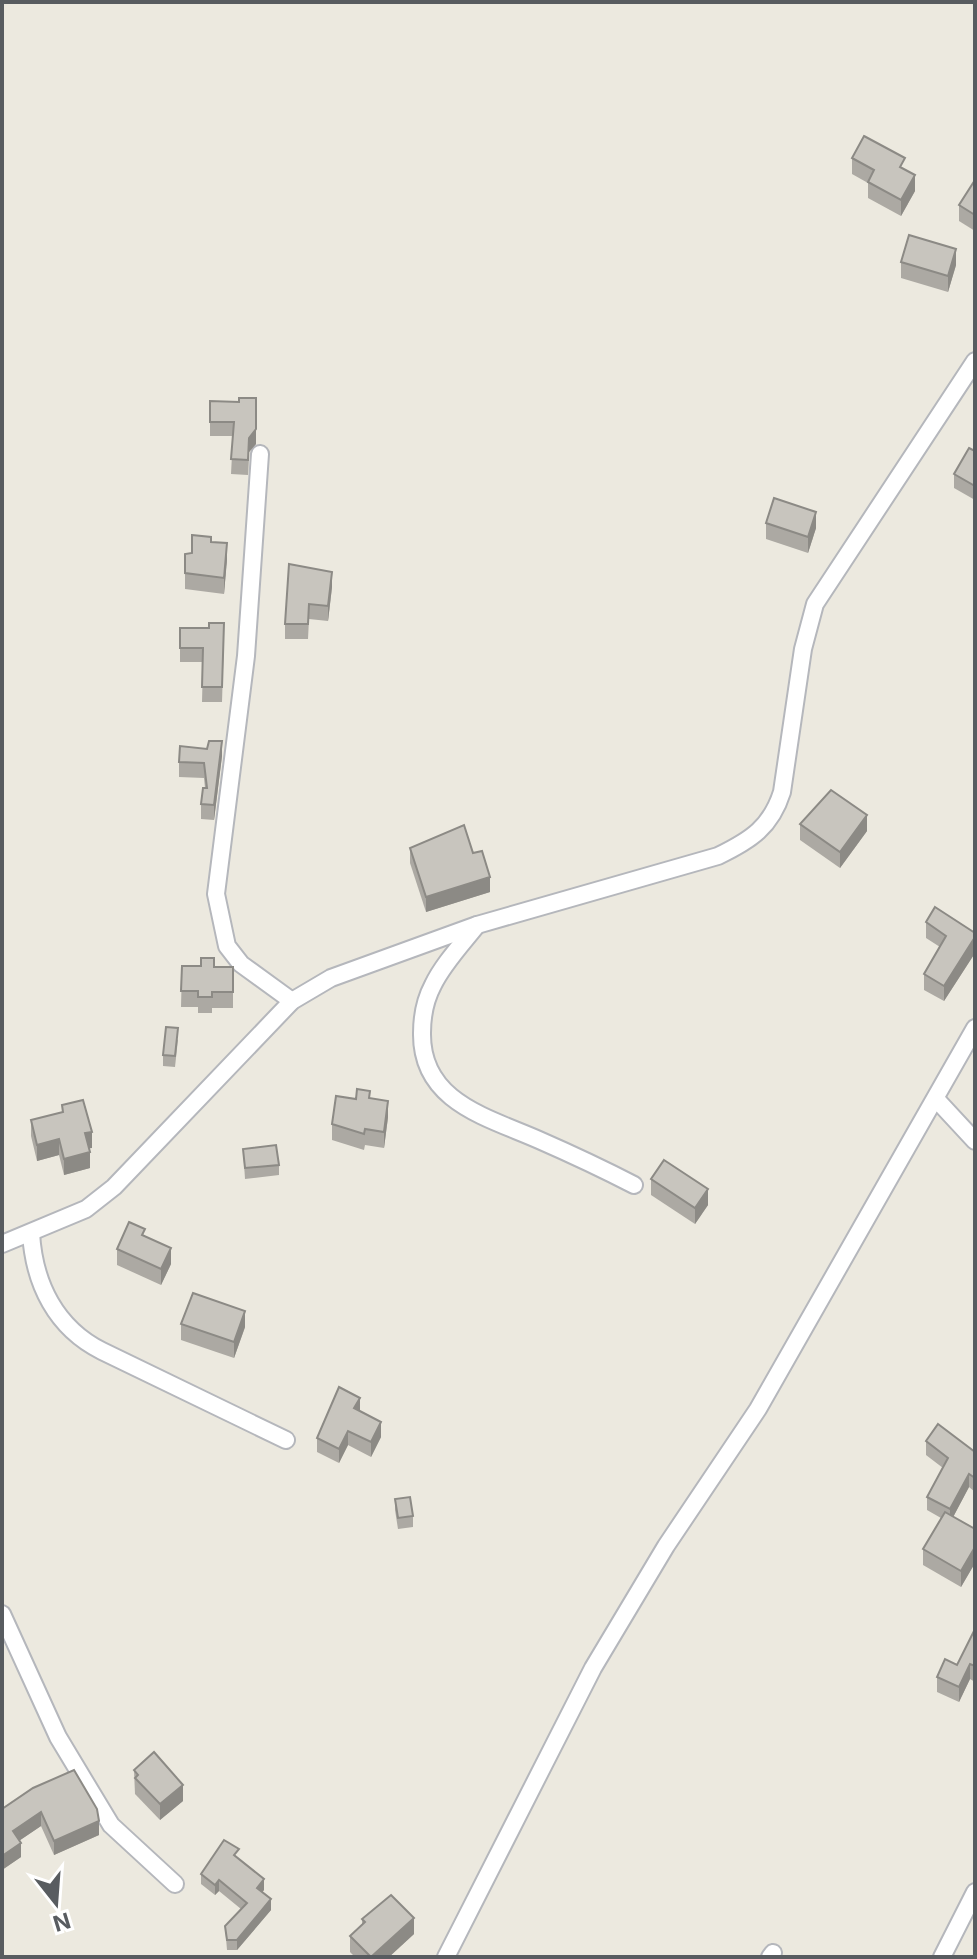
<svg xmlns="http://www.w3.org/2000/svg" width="977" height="1959" viewBox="0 0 977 1959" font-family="Inter,sans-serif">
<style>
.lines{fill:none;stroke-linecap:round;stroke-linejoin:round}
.minor-casing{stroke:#b5b7bc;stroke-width:20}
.minor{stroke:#fff;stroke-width:16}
.wall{fill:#aca9a3}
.shaded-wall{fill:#8c8a85}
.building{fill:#c8c5be;stroke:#8c8a85;stroke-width:2}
</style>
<rect width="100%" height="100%" fill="#ece9df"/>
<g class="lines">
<defs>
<g id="minor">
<polyline points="260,454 246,656 216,894 227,946 241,964 292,1001"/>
<path d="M 477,925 C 462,944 443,964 433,985 C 425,1000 422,1016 422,1033 C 421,1102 487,1117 539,1140 C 571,1154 603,1169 634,1185"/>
<polyline points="936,1099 975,1141"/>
<path d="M 31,1233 C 34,1284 56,1328 102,1351 L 286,1440"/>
<path d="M 2,1244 L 86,1209 L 114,1187 L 292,1001 L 331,978 L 477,925 L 718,856 C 751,840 771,827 782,792 L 803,649 L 815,604 L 975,361"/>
<polyline points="2,1614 58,1737 111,1825 175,1884"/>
<polyline points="446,1957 593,1668 666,1546 758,1409 975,1028"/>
<polyline points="770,1957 773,1953"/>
<polyline points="942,1957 975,1892"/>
</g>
</defs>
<use href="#minor" class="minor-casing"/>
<use href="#minor" class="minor"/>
</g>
<g class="wall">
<polygon points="852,158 915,191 901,216 868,198 868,183 852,174"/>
<polygon points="975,180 975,231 959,221 959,205"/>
<polygon points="901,262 956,265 948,292 901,278"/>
<polygon points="210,401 239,402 256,444 249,452 248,475 231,474 233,436 210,436"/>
<polygon points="975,451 975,500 954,488 954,474"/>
<polygon points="766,523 816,528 808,553 766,539"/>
<polygon points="211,542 227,559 224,594 185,589 185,573 192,553"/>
<polygon points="332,587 328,621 309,619 308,639 285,639 285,624"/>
<polygon points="180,628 224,638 222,702 202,702 203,662 180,662"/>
<polygon points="207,749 222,756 214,820 201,819 201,804 205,788 204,778 179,777 179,762"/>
<polygon points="800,824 867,831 840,868 800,840"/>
<polygon points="410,848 490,892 426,912 410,863"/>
<polygon points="926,922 975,933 975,953 944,1001 924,990 924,974 940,947 926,938"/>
<polygon points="182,966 233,967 233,1008 212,1008 212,1013 198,1013 198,1007 181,1007"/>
<polygon points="178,1039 175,1067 163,1066 163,1055"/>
<polygon points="356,1099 370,1099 388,1117 384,1148 365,1145 364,1150 332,1140 332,1124"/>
<polygon points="62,1105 92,1148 89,1148 90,1168 64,1175 59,1155 37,1161 31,1136 31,1120 62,1112"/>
<polygon points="243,1149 279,1165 279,1175 245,1179"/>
<polygon points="651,1179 708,1205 695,1224 651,1195"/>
<polygon points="145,1236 171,1264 161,1285 117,1265 117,1249"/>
<polygon points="181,1324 245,1327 234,1358 181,1340"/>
<polygon points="360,1411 381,1437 371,1457 348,1445 339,1463 317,1452 317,1438"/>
<polygon points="926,1441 975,1452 975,1492 969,1487 953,1517 975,1529 975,1563 961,1587 923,1565 923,1549 941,1518 927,1510 927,1497 943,1468 926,1455"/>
<polygon points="395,1499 413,1516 413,1527 398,1529 395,1510"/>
<polygon points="975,1629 975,1682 970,1679 959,1702 937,1692 937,1677 957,1665"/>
<polygon points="134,1770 183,1801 160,1820 135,1794"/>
<polygon points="33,1788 99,1835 54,1855 41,1826 20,1840 21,1857 2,1870 2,1809"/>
<polygon points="239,1859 264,1890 262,1892 271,1910 237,1950 227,1950 225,1926 241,1909 219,1891 215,1895 201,1884 201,1874"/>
<polygon points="362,1919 414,1934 389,1957 355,1957 350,1952 350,1936 362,1925"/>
</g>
<g class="shaded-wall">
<polygon points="915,175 915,191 901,216 901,200"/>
<polygon points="956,249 956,265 948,292 948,276"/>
<polygon points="256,398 256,444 249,452 248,475 249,438"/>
<polygon points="816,512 816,528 808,553 808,537"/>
<polygon points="227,543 227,559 224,594 224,578"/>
<polygon points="332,572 332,587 328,621 328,606"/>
<polygon points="222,741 222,756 214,820 214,805"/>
<polygon points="867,815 867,831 840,868 840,852"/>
<polygon points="490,877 490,892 426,912 426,897"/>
<polygon points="975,937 975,953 944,1001 944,986"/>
<polygon points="388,1101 388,1117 384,1148 384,1132"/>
<polygon points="92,1132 92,1148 85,1149 85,1133"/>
<polygon points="59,1139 59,1155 37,1161 37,1145"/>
<polygon points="90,1152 90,1168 64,1175 64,1159"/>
<polygon points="708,1189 708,1205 695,1224 695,1208"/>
<polygon points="171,1248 171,1264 161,1285 161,1269"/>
<polygon points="245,1311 245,1327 234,1358 234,1342"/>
<polygon points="360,1398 360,1412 354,1408"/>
<polygon points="381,1422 381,1437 371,1457 371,1442"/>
<polygon points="348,1431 348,1445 339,1463 339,1449"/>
<polygon points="969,1474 969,1487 950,1523 950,1509"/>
<polygon points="975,1547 975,1563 961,1587 961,1571"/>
<polygon points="970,1664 970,1679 959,1702 959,1687"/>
<polygon points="183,1785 183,1801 160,1820 160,1804"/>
<polygon points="41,1812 41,1826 13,1845 13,1831"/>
<polygon points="99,1821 99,1835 54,1855 54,1841"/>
<polygon points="21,1843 21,1857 2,1870 2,1856"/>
<polygon points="264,1879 264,1890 257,1898 257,1888"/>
<polygon points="219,1880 219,1891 215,1895 215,1885"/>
<polygon points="271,1899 271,1910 237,1950 237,1940"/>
<polygon points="414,1918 414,1934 389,1957 371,1957"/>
</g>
<g class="building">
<polygon points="864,136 905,158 900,167 915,175 901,200 868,182 874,170 852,158"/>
<polygon points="975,180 975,215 959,205"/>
<polygon points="909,235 956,249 948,276 901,262"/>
<polygon points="239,398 256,398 256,429 249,438 248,460 231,459 234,422 210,422 210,401 239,402"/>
<polygon points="969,448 975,451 975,486 954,474"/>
<polygon points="774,498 816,512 808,537 766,523"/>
<polygon points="192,535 211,537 211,542 227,543 224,578 185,573 185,554 192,553"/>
<polygon points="289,564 332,572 328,606 309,604 308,624 285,624"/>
<polygon points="209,623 224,623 222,687 202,687 203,648 180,648 180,628 209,628"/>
<polygon points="209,741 222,741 214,805 201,804 203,788 207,788 204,763 179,762 180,746 207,749"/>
<polygon points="831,790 867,815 840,852 800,824"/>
<polygon points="464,825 473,853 482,851 490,877 426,897 410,848"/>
<polygon points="935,907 975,933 975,937 944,986 924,974 946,936 926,922"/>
<polygon points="201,958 214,958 214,967 233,967 233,992 212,992 212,997 198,997 198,991 181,991 182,966 201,966"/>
<polygon points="166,1027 178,1028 175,1056 163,1055"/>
<polygon points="357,1089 370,1091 369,1098 388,1101 384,1132 365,1129 364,1134 332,1124 336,1096 356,1099"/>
<polygon points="83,1100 92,1132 85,1133 90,1152 64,1159 59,1139 37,1145 31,1120 63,1112 62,1105"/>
<polygon points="276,1145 279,1165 245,1168 243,1149"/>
<polygon points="664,1160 708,1189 695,1208 651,1179"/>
<polygon points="129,1222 145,1229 142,1235 171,1248 161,1269 117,1249"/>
<polygon points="193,1293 245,1311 234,1342 181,1324"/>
<polygon points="339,1387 360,1398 354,1408 381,1422 371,1442 348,1431 339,1449 317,1438"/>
<polygon points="938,1424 975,1452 975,1478 969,1474 950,1509 927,1497 948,1458 926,1441"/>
<polygon points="410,1497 413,1516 398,1518 395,1499"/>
<polygon points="945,1512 975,1529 975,1547 961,1571 923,1549"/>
<polygon points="975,1629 975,1666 970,1664 959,1687 937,1677 945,1659 957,1665"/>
<polygon points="154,1752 183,1785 160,1804 135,1778 138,1775 134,1770"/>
<polygon points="74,1770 97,1809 99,1821 54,1841 41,1812 13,1831 21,1843 2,1856 2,1809 33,1788"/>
<polygon points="224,1840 239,1849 234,1855 264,1879 257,1888 271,1899 237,1940 227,1940 225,1926 247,1903 219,1880 215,1885 201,1874"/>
<polygon points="391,1895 414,1918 371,1957 350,1936 365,1922 362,1919"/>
</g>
<rect width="977" height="1959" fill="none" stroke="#585c60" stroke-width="8"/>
<g transform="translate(56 1903) rotate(163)" stroke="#ffffff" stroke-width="6" paint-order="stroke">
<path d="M0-6L14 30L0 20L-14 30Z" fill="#585c60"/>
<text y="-12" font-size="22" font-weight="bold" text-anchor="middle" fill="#585c60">N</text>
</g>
</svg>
